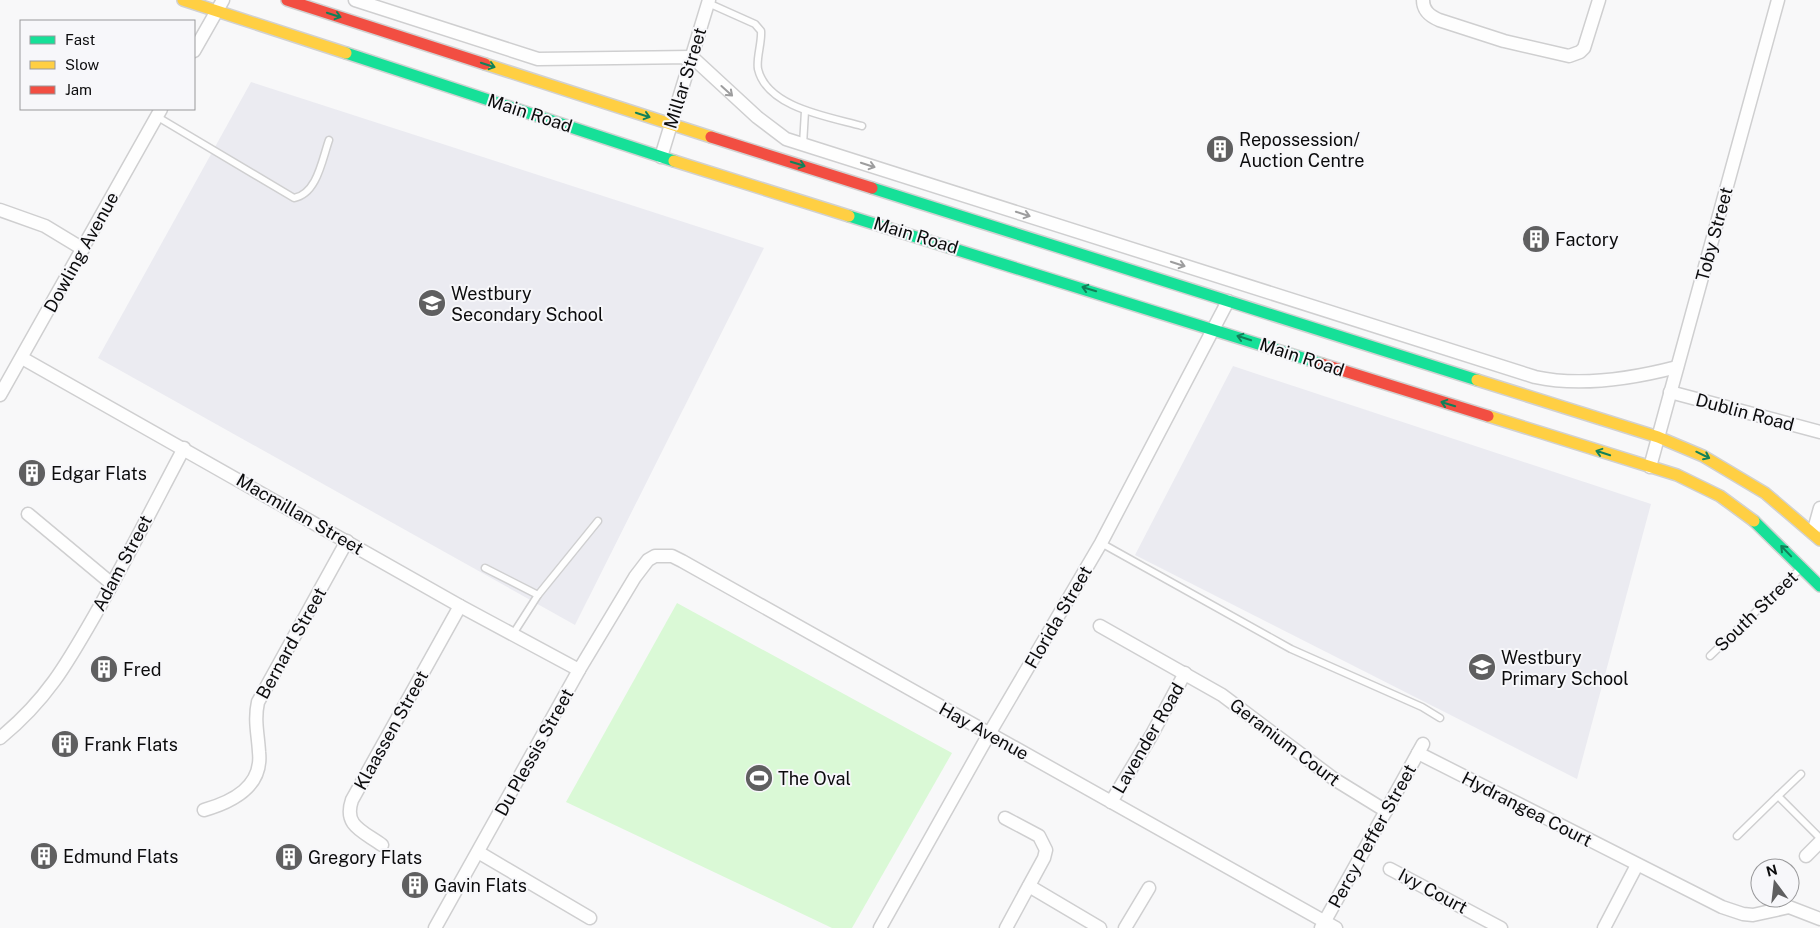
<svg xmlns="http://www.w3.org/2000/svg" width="1820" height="928" viewBox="0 0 1820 928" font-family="'Public Sans',sans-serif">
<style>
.built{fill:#ebebf1}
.green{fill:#daf9d6}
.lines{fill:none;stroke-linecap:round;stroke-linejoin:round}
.lane-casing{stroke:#cfcfd0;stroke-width:9}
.street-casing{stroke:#cfcfd0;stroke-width:15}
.fast-casing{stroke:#d1d1d1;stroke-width:14}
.slow-casing{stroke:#d1d1d1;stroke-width:14}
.jam-casing{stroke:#d1d1d1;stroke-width:14}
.lane{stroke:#fefefe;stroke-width:6}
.street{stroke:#fefefe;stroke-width:12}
.fast{stroke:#16e098;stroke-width:11}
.slow{stroke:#ffcf43;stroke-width:11}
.jam{stroke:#f24e42;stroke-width:11}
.oneway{stroke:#128159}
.oneway2{stroke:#9d9d9e}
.labels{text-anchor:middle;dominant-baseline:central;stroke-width:4;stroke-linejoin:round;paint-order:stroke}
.street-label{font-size:18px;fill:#0c0c0d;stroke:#f7f7fa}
.poi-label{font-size:18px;fill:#0c0c0d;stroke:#f7f7fa;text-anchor:start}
</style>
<rect width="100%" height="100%" fill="#f8f8f9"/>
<g class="built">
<polygon points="251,82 764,248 575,625 98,358"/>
<polygon points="1233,366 1651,504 1577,779 1135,555"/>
</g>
<polygon class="green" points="677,603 952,753 852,928 832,928 566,802"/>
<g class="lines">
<defs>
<g id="lane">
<path d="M 708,3 L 755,24 L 761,31 C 762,43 756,58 758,69 C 767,108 830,117 862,126"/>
<path d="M 156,116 L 294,198 C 317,194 322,160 329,140"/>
<polyline points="803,145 805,111"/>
<polyline points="1101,543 1291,649 1422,707 1440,718"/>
<polyline points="485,568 538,595"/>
<polyline points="513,634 538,595 598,521"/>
<polyline points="1710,656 1801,568"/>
<polyline points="1801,774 1778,796 1820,838"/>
<polyline points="1737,836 1778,796"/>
</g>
<g id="street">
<path d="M 355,0 L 538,59 L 692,57 L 757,117 L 786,139 L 1535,377 C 1581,387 1631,379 1677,367"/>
<path d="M 1423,0 C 1423,11 1430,16 1439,20 L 1504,41 L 1569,56 L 1580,52 L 1584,48 L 1599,0"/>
<polyline points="194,51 223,0"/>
<polyline points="661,157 709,0"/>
<polyline points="0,210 45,226 83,249"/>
<polyline points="22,358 460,606 579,670"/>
<polyline points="1670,392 1820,432"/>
<polyline points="0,395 161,109"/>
<polyline points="1650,467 1778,0"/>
<polyline points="28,514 112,584"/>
<polyline points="1813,533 1820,508"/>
<polyline points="1100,626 1222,695 1334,779 1386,811"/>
<path d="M 0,738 C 49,698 69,660 100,606 C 129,554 156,501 184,448"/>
<polyline points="1418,753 1722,907 1743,914 1753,915 1789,907 1820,919"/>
<polyline points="1111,802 1151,736 1185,673"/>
<path d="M 204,810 C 232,802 263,787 259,752 C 258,734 254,720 258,702 L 347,541"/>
<polyline points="1005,818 1039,836 1046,850 1044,858 1006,928"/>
<path d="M 382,845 C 363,831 343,826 352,800 L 460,606"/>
<polyline points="478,852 590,918"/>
<polyline points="1806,856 1820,842"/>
<polyline points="1390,869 1501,928"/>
<polyline points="1029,886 1100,928"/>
<polyline points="435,928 579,670 635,577 648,560 655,556 672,556 682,561 1336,928"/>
<polyline points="880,928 989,734 1101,543 1228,301"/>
<polyline points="1125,928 1149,888"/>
<polyline points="1321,928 1423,744"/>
<polyline points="1604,928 1637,865"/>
</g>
<g id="fast">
<polyline points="346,53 674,161"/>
<polyline points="872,188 1477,380"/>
<polyline points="849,216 1322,364"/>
<polyline points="1754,521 1820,586"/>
</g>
<g id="slow">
<polyline points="183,0 346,53"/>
<polyline points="485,64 711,137"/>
<polyline points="674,161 849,216"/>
<polyline points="1477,380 1658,437 1703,456 1765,493 1820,540"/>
<polyline points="1488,416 1677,475 1720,496 1754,521"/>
</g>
<g id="jam">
<polyline points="287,0 485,64"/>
<polyline points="711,137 872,188"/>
<polyline points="1322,364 1488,416"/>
</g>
</defs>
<use href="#lane" class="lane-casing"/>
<use href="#street" class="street-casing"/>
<use href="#fast" class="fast-casing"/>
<use href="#slow" class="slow-casing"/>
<use href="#jam" class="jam-casing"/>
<use href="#lane" class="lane"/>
<use href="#street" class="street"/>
<use href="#fast" class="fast"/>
<use href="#slow" class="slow"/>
<use href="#jam" class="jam"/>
</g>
<defs><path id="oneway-shaft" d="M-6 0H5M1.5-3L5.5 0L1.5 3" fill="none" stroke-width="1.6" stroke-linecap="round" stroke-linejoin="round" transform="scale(1.25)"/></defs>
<g class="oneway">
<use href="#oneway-shaft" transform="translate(334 15) rotate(18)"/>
<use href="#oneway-shaft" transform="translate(488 65) rotate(18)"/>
<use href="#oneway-shaft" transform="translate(643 115) rotate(18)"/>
<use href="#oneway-shaft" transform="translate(798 164) rotate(17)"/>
<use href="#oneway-shaft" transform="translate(1089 289) rotate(-163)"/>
<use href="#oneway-shaft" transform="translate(1244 338) rotate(-162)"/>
<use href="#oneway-shaft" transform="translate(1448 404) rotate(-163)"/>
<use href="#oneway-shaft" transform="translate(1603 453) rotate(-162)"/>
<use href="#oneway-shaft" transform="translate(1703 455) rotate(26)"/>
<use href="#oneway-shaft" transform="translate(1786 551) rotate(-134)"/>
</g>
<g class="oneway2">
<use href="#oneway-shaft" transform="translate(727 91) rotate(42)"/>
<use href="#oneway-shaft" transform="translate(868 165) rotate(18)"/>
<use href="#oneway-shaft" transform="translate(1023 214) rotate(18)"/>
<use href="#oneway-shaft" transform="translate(1178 264) rotate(18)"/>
</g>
<defs>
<symbol id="building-disc" viewBox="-11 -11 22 22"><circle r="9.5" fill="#5f5f60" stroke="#f7f7fa"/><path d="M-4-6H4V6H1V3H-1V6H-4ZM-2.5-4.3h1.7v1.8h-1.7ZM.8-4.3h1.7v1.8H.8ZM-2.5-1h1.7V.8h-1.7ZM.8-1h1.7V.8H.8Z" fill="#fff"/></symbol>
<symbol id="school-disc" viewBox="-11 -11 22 22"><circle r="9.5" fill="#5f5f60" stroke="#f7f7fa"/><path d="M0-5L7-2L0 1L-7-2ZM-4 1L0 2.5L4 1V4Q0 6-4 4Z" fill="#fff"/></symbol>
<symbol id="stadium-disc" viewBox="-11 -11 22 22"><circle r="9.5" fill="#5f5f60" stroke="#f7f7fa"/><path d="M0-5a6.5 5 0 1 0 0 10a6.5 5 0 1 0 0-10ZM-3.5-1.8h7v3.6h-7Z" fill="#fff"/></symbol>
</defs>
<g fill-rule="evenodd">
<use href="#building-disc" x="1204" y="133" width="32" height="32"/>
<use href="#building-disc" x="1520" y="223" width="32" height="32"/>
<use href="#school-disc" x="416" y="287" width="32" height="32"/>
<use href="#building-disc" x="16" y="457" width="32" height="32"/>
<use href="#school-disc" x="1466" y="651" width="32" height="32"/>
<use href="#building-disc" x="88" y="653" width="32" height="32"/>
<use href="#building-disc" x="49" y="728" width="32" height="32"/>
<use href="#stadium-disc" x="743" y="762" width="32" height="32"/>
<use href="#building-disc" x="28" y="840" width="32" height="32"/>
<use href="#building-disc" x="273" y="841" width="32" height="32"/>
<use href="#building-disc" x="399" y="869" width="32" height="32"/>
</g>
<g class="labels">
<g class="street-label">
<text transform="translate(685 78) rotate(-73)">Millar Street</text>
<text transform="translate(530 113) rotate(18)">Main Road</text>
<text transform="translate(1714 234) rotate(-75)">Toby Street</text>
<text transform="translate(916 235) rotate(17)">Main Road</text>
<text transform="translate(81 252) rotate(-61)">Dowling Avenue</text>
<text transform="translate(1302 357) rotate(18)">Main Road</text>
<text transform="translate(1745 412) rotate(15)">Dublin Road</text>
<text transform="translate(300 514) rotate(30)">Macmillan Street</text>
<text transform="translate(122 563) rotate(-62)">Adam Street</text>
<text transform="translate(1756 611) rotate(-44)">South Street</text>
<text transform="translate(1058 617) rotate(-60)">Florida Street</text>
<text transform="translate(291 643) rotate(-61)">Bernard Street</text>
<text transform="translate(391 730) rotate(-61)">Klaassen Street</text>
<text transform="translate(984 731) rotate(29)">Hay Avenue</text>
<text transform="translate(1148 738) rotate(-60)">Lavender Road</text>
<text transform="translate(1285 742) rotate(37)">Geranium Court</text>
<text transform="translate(534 752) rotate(-61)">Du Plessis Street</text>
<text transform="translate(1527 809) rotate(27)">Hydrangea Court</text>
<text transform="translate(1372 836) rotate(-61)">Percy Peffer Street</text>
<text transform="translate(1433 891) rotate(28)">Ivy Court</text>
</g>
<g class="poi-label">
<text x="1239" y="139">Repossession/<tspan x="1239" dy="21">Auction Centre</tspan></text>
<text x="1555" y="239">Factory</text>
<text x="451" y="293">Westbury<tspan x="451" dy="21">Secondary School</tspan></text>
<text x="51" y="473">Edgar Flats</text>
<text x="1501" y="657">Westbury<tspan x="1501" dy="21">Primary School</tspan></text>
<text x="123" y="669">Fred</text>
<text x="84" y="744">Frank Flats</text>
<text x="778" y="778">The Oval</text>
<text x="63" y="856">Edmund Flats</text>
<text x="308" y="857">Gregory Flats</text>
<text x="434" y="885">Gavin Flats</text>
</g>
</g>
<rect x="20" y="20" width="175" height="90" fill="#f7f7fa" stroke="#99999b"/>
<rect x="30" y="36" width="25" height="8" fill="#16e098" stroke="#99999b"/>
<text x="65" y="45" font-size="15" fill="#0c0c0d">Fast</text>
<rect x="30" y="61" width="25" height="8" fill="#ffcf43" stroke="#99999b"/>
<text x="65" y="70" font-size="15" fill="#0c0c0d">Slow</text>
<rect x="30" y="86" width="25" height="8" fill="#f24e42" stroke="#99999b"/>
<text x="65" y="95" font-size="15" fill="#0c0c0d">Jam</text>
<g transform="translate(1775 883) rotate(345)"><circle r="24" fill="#f7f7fa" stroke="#99999b"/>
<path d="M0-4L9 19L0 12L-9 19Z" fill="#5f5f60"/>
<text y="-8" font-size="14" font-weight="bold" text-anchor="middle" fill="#0c0c0d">N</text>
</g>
</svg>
